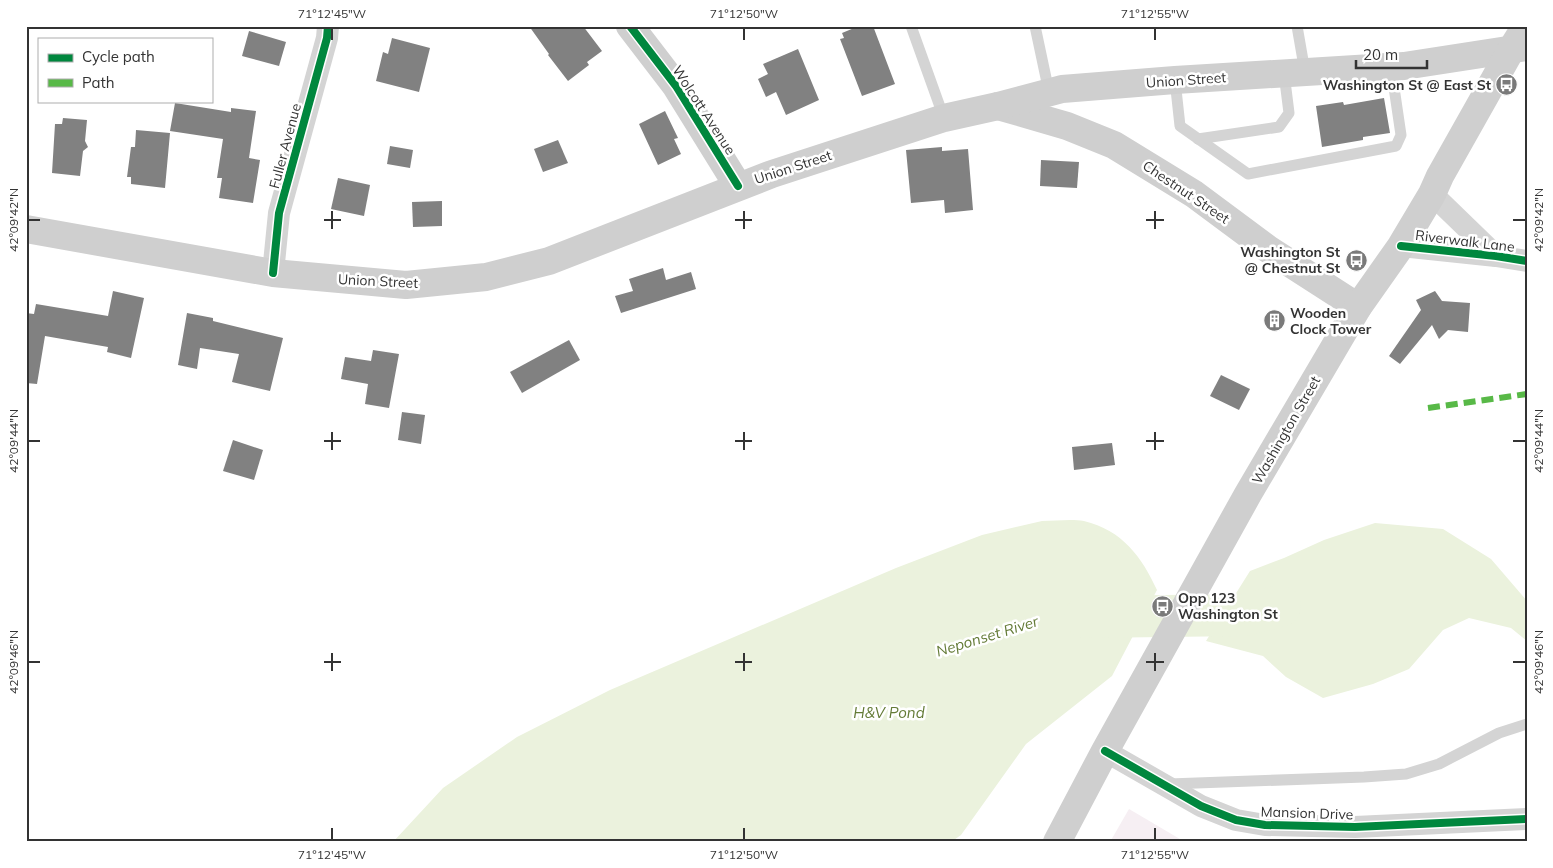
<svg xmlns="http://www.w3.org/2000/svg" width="1553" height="868" viewBox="0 0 1553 868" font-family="Mulish,sans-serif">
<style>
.green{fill:#f6eff3}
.water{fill:#ebf2dd}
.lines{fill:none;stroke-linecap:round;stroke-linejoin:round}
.river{stroke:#ebf2dd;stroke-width:42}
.building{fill:#818181}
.lane{stroke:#d4d4d4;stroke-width:11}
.street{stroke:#d4d4d4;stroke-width:22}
.secondary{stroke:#cfcfcf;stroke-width:28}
.quiet{stroke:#58b947;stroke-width:6;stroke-dasharray:12 6;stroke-linecap:butt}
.cycleway-casing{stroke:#fff;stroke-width:11}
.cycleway{stroke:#00873e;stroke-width:8}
.ticks{fill:none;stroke:#333;stroke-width:2}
.labels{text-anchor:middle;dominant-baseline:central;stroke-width:5;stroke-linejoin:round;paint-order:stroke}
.street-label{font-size:14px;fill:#333;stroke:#fff}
.poi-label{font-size:14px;font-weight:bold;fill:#333;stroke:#fff;text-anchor:end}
.water-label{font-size:15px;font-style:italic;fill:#647b37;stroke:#fff}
.neatline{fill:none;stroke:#333;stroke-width:2}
.ticks-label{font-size:12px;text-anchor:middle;fill:#333}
</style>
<rect width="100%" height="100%" fill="#fff"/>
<polygon class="green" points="1129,809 1185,842 1110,842"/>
<g class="water">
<path d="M 1042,521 C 1055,521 1071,519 1084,521 C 1122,530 1142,557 1157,590 L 1112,676 L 1026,744 L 961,835 L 951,842 L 393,842 L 443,788 L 517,737 L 610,690 L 896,568 L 982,535 Z"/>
<polygon points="1375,523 1443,529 1491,559 1527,601 1527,641 1511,628 1469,618 1443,630 1409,669 1373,684 1323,698 1286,677 1263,656 1206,641 1250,571 1284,558 1324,540"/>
</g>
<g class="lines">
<polyline class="river" points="1085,617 1245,615 1280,606"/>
</g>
<g class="building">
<polygon points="529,26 583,26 602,51 587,62 589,65 568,81 548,55 549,54"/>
<polygon points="859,26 873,26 895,84 862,96 840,39 844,38 842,33"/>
<polygon points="249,31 286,42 279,66 242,56"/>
<polygon points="392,38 430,48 419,92 376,81 383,52 388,54"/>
<polygon points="798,49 819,100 786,115 776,92 766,97 758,79 768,74 763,64"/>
<polygon points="1384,98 1390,133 1363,137 1363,140 1322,147 1316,106 1343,102 1344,105"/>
<polygon points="175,103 231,112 231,108 256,111 249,158 260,160 253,203 219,198 222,178 217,178 223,139 170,131"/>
<polygon points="665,111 678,138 674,139 681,154 658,165 639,124"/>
<polygon points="63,118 87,120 85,141 88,147 83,151 80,176 52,173 55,124 62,124"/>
<polygon points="136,130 170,133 165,188 131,184 131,177 127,177 131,147 135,147"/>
<polygon points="558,140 568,163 543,172 534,149"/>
<polygon points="390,146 413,150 410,168 387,164"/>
<polygon points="942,147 942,151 968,149 973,210 945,213 944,200 911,203 906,150"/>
<polygon points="1041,160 1079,162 1077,188 1040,186"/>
<polygon points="338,178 370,185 364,216 331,209"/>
<polygon points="442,201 442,226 413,227 412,202"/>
<polygon points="663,268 666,280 691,272 696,289 621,313 615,296 633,291 629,279"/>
<polygon points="113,291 144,298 131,358 107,352 108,347 45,336 37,384 26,383 26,313 34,314 36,304 108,316"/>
<polygon points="1435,291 1442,301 1470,303 1468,332 1448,330 1439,339 1432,325 1400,364 1389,356 1421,310 1416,300"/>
<polygon points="187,313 213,318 213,321 283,338 270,391 232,382 239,354 200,348 197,369 178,365"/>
<polygon points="569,340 580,360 522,393 510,372"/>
<polygon points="373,350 399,354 389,408 365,404 368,384 341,379 345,357 371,361"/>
<polygon points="1221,375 1250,389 1239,410 1210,396"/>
<polygon points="402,412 425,415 421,444 398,440"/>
<polygon points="233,440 263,450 254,480 223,471"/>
<polygon points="1112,443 1115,465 1074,470 1072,447"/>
</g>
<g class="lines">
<g class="lane">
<polyline points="911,26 944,118"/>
<polyline points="1035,26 1049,92"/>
<polyline points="1297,26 1305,72"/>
<polyline points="1175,80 1180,126 1248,174 1396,146 1401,135 1391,67"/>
<polyline points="1198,139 1279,127 1289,113 1284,73"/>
<polyline points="1169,784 1364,777 1406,774 1439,764 1499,733 1527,724"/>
</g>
<g class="street">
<polyline points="1432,194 1496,256"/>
<polyline points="1401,246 1496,256 1527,261"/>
<polyline points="273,273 279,213 327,38 328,26"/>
<polyline points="1105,751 1201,806 1236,820 1265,825 1355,827 1527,819"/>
</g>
<g class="secondary">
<polyline points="630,26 676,86 738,186"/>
<polyline points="998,106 1067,126 1114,145 1194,194 1268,249 1358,307"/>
<polyline points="26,229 273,273 406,285 486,277 549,261 772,174 944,118 998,106 1062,89 1175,80 1404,66 1527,47"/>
<polyline points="1057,842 1105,751 1248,494 1358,307 1401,246 1432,194 1440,176 1511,50 1526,26"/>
</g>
<polyline class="quiet" points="1428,408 1527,394"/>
<defs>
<g id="cycleway">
<polyline points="630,26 676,86 738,186"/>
<polyline points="1401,246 1496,256 1527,261"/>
<polyline points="273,273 279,213 327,38 328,26"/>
<polyline points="1105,751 1201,806 1236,820 1265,825 1355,827 1527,819"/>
</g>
</defs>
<use href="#cycleway" class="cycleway-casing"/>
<use href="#cycleway" class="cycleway"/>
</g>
<path class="ticks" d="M 332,28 L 332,40M 744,28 L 744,40M 1155,28 L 1155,40M 332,211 L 332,229M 744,211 L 744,229M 1155,211 L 1155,229M 28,220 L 40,220M 324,220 L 341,220M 735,220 L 752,220M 1146,220 L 1164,220M 1513,220 L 1526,220M 332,432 L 332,450M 744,432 L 744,450M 1155,432 L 1155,450M 28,441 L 40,441M 324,441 L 341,441M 735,441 L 752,441M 1146,441 L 1164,441M 1513,441 L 1526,441M 332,653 L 332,671M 744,653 L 744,671M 1155,653 L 1155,671M 28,662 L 40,662M 324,662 L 341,662M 735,662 L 752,662M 1146,662 L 1164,662M 1513,662 L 1526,662M 332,828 L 332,840M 744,828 L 744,840M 1155,828 L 1155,840"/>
<defs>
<symbol id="bus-disc" viewBox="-11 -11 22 22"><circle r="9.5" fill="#7a7a7a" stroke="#fff"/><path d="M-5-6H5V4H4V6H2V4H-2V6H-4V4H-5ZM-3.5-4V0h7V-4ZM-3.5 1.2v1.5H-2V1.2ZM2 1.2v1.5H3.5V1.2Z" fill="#fff"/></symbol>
<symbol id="building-disc" viewBox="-11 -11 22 22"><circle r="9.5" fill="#7a7a7a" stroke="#fff"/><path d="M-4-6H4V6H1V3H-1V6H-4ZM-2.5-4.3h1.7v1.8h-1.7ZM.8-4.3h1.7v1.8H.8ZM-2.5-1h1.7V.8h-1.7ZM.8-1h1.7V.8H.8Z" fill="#fff"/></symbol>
</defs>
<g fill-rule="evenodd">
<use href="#bus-disc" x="1494" y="72" width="25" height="25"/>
<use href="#bus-disc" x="1344" y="248" width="25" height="25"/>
<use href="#building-disc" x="1262" y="308" width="25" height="25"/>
<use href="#bus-disc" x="1150" y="594" width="25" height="25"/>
</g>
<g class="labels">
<g class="street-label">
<text transform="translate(1186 80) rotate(-4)">Union Street</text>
<text transform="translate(704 110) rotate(57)">Wolcott Avenue</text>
<text transform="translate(285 146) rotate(-75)">Fuller Avenue</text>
<text transform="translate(793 167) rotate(-18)">Union Street</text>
<text transform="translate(1186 192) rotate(34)">Chestnut Street</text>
<text transform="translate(1465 241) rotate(7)">Riverwalk Lane</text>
<text transform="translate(378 281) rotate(3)">Union Street</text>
<text transform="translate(1286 430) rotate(-60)">Washington Street</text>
<text transform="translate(1307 813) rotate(2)">Mansion Drive</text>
</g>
<g class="poi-label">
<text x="1491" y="85">Washington St @ East St</text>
<text x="1340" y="252">Washington St<tspan x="1340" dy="16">@ Chestnut St</tspan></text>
<text x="1290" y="313" text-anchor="start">Wooden<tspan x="1290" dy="16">Clock Tower</tspan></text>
<text x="1178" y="598" text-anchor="start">Opp 123<tspan x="1178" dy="16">Washington St</tspan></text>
</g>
<g class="water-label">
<text transform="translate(987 636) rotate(-17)">Neponset River</text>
<text x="889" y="712">H&amp;V Pond</text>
</g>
</g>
<rect width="1553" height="868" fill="none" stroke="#ffffff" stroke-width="55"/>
<rect x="38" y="38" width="175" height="65" fill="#ffffff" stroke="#adadad"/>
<rect x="48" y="54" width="25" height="8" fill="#00873e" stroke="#adadad"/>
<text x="82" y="62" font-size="15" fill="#333333">Cycle path</text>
<rect x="48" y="79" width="25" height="8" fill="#58b947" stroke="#adadad"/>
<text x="82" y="88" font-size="15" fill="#333333">Path</text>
<path d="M1356 60v8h71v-8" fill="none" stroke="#333333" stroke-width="2.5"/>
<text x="1363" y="60" font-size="15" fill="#333333" stroke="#ffffff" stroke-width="4" paint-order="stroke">20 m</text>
<rect x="28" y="28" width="1498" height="812" class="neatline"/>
<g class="ticks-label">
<text x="332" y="18">71°12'45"W</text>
<text x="744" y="18">71°12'50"W</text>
<text x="1155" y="18">71°12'55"W</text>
<text transform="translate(1539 220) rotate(-90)" y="4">42°09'42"N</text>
<text transform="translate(14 220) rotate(-90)" y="4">42°09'42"N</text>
<text transform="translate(1539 441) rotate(-90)" y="4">42°09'44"N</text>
<text transform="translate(14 441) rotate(-90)" y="4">42°09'44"N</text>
<text transform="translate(1539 662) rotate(-90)" y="4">42°09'46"N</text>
<text transform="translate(14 662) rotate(-90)" y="4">42°09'46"N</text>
<text x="332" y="859">71°12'45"W</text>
<text x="744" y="859">71°12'50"W</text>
<text x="1155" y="859">71°12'55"W</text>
</g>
</svg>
